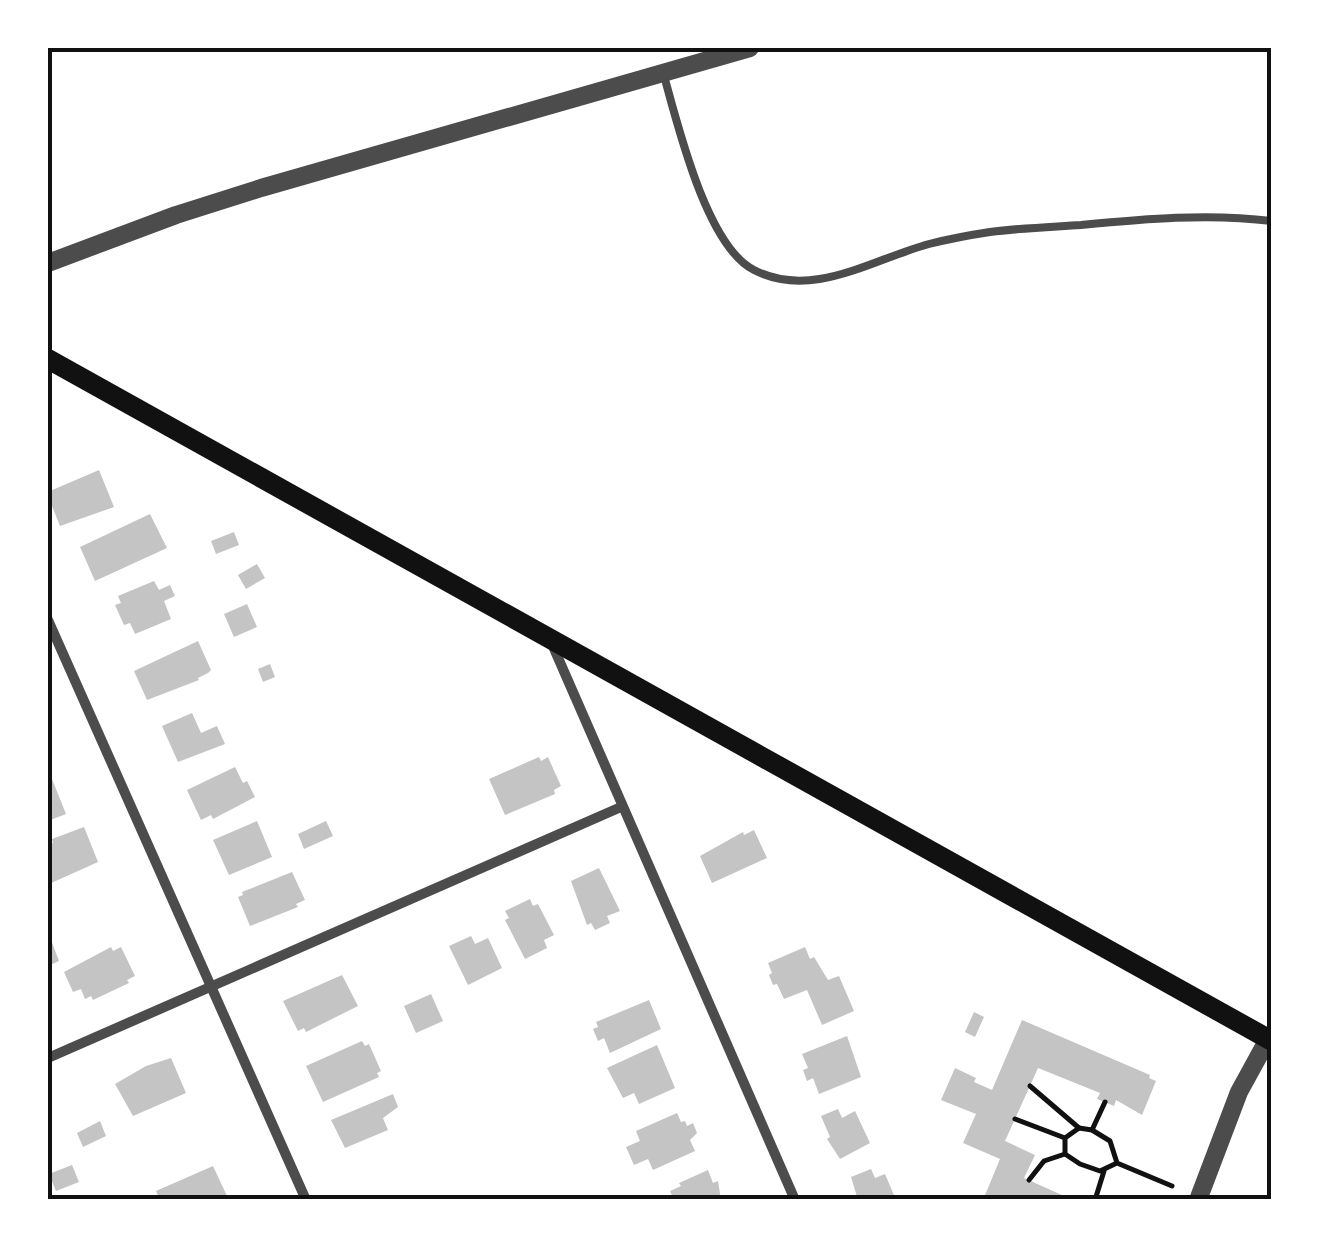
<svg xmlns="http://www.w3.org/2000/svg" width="1319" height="1247" viewBox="0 0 1319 1247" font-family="'Golos Text',sans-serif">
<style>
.building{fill:#c4c4c4}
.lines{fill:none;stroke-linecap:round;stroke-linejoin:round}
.path{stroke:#111;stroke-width:5}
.service{stroke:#4c4c4c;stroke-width:8}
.minor{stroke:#4c4c4c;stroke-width:10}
.tertiary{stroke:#4c4c4c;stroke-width:18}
.secondary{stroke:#111;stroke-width:20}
.neatline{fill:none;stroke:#111;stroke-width:4}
</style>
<rect width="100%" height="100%" fill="#fff"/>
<g class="building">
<polygon points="99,470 114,507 60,526 48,496 50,491"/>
<polygon points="150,514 167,548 95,581 80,547"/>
<polygon points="234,532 239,545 216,554 211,541"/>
<polygon points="257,564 265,578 246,589 238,575"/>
<polygon points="154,581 159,590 170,585 175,596 164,601 171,619 135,634 130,623 124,625 115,605 121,603 118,596"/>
<polygon points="247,604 257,627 234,637 224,614"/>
<polygon points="198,641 211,670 208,673 198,678 199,680 147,700 134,671"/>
<polygon points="270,664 275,677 263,682 258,669"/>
<polygon points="192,713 201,733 217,726 225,744 178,762 162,726"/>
<polygon points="539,757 541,761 548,757 561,786 554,790 555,794 505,815 489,779"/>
<polygon points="235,767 243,783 247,781 255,797 213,819 211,815 201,820 187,790"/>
<polygon points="48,769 66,814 48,821"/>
<polygon points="257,821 272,857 229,875 213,840"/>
<polygon points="326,821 333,836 304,849 298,834"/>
<polygon points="84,827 98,862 49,884 48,845 53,843 52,839"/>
<polygon points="754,830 767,858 712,883 700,856 743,832 744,835"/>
<polygon points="599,868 620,911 607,916 610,923 595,930 591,923 587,925 571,881"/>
<polygon points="292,872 305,900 296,904 298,907 250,926 238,897 243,895 242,892"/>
<polygon points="530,899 533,906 538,904 554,935 544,940 547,948 525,959 505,920 509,918 505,911"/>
<polygon points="48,932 59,961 48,966"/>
<polygon points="471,936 475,944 488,938 502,968 468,985 449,946"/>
<polygon points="111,947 113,951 121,947 135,976 127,980 129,983 93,1000 91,996 85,999 81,989 73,992 64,972"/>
<polygon points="805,947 810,959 814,957 828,980 839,976 854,1011 822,1025 807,990 784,999 777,984 773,985 769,975 772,973 768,963"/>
<polygon points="342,975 358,1006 306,1032 304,1028 298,1031 283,1001"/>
<polygon points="431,994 443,1021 416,1033 404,1006"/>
<polygon points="649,1000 661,1029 610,1053 604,1038 598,1041 593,1029 598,1027 596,1022"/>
<polygon points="974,1012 984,1017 975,1037 965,1032"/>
<polygon points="1022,1020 1150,1075 1149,1078 1156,1081 1142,1115 1116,1100 1114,1106 1097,1099 1100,1093 1038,1068 1005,1141 1035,1155 1024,1178 1073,1200 983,1200 1000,1159 963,1143 976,1114 941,1100 955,1068 976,1078 974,1082 992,1090"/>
<polygon points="847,1036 861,1077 819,1094 813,1078 807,1081 803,1070 808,1068 802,1054"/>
<polygon points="362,1041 365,1046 369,1044 381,1071 377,1073 379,1077 323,1102 306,1066"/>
<polygon points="657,1045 675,1088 639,1104 634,1093 623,1098 607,1068"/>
<polygon points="171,1058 186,1093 133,1116 115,1084 146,1066"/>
<polygon points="393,1094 398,1107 383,1118 388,1130 345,1148 331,1120"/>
<polygon points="838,1109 842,1118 855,1111 870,1143 840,1159 827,1139 830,1137 821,1116"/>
<polygon points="677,1113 681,1122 685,1121 687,1126 693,1123 697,1133 690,1140 695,1151 653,1170 648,1159 634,1165 626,1147 640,1141 636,1131"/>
<polygon points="100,1121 106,1136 83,1147 77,1133"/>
<polygon points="72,1165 79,1182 56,1191 49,1174"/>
<polygon points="213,1166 227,1196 219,1200 160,1200 156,1191"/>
<polygon points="871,1169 875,1178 885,1174 896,1200 858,1200 851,1177"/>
<polygon points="708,1170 713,1183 718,1181 721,1200 674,1200 670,1191 681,1186 679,1183"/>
</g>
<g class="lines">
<g class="path">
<polyline points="1030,1086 1079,1128"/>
<polyline points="1015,1119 1065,1138"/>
<polyline points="1092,1130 1105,1102"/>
<polyline points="1117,1163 1100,1171 1080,1164 1065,1154 1065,1138 1079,1128 1092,1130 1110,1141 1117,1163 1172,1186"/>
<polyline points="1029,1180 1044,1161 1065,1154"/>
<polyline points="1095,1200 1104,1171"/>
</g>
<path class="service" d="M 663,72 C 677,122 706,246 754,270 C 812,300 873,259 929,244 C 949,239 970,235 990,232 C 1020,228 1051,227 1081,225 C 1144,219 1208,213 1272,221"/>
<g class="minor">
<polyline points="48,620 306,1200"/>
<polyline points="552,644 795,1200"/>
<polyline points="48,1058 621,807"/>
</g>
<g class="tertiary">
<polyline points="48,263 176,215 261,188 750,48"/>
<polyline points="1198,1200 1239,1092 1268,1039"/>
</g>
<polyline class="secondary" points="48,359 1272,1041"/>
</g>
<rect width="1319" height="1247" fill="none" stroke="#ffffff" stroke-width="100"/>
<rect x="50" y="50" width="1219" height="1147" class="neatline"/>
</svg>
